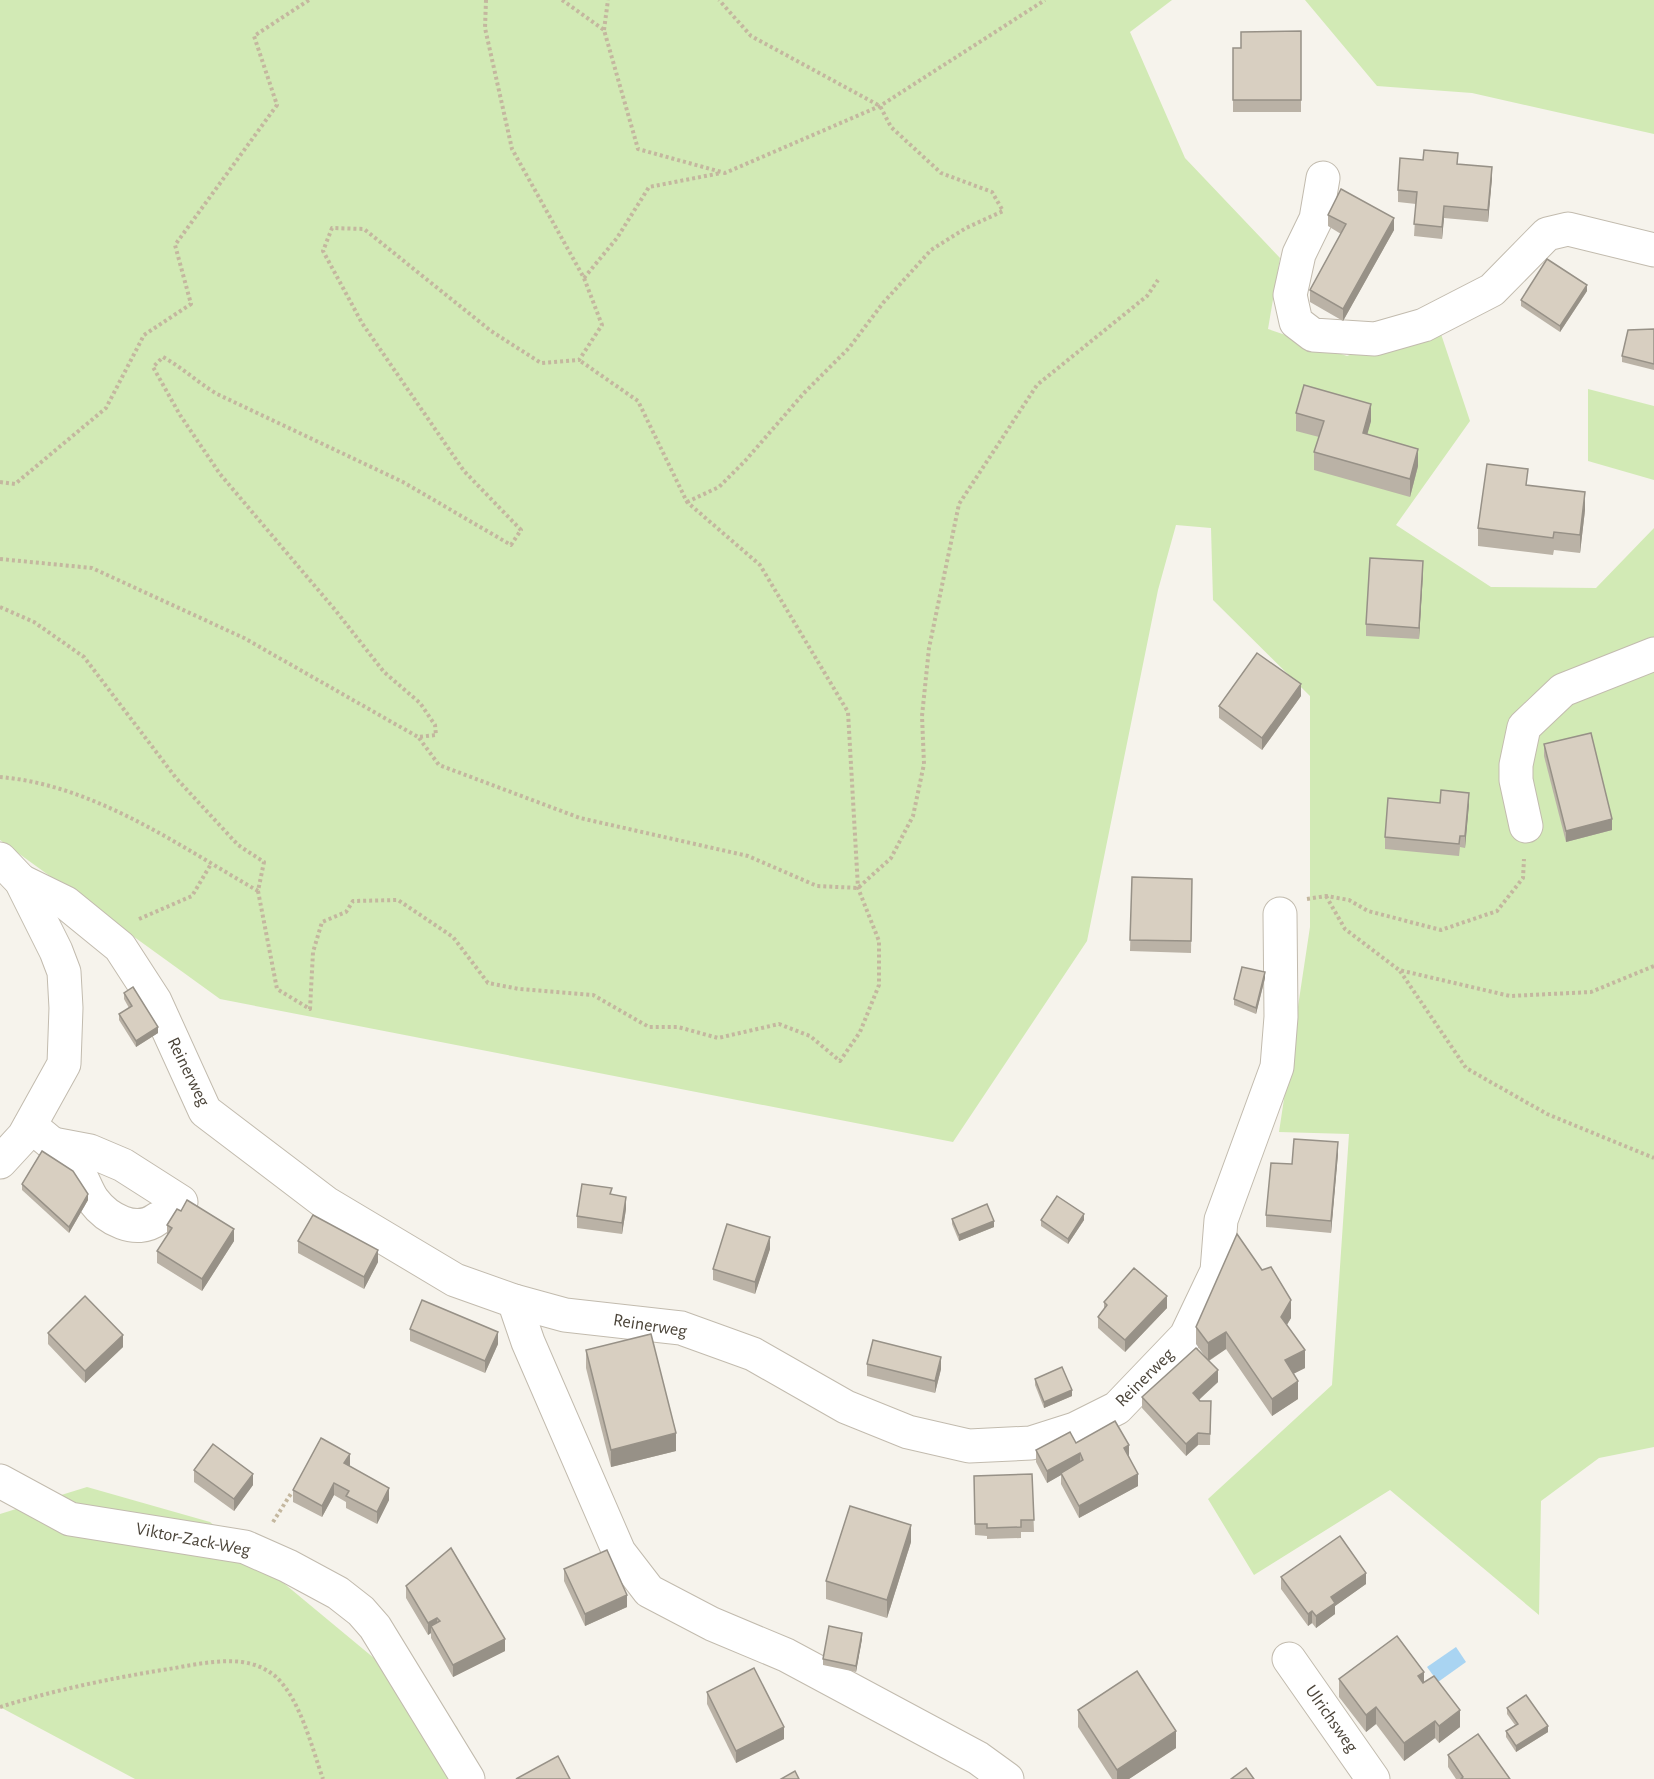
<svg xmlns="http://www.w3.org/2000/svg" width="1654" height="1779" viewBox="0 0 1654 1779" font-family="'Alegreya Sans',sans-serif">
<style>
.green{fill:#d2eab5}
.water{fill:#a9d4f2}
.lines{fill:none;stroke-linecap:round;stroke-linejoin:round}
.minor-casing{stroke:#c2bbae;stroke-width:35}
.path{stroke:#c4b79f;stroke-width:4;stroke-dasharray:3 3;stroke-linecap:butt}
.minor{stroke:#fff;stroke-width:33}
.wall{fill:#bab2a6}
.shaded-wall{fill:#979187}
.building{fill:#d8cfc1;stroke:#979187;stroke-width:1.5}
.labels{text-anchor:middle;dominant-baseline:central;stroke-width:4.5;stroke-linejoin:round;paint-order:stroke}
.street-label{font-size:18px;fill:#4b4439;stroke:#fff}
</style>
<rect width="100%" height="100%" fill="#f6f3ec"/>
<g class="green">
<polygon points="0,0 1172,0 1130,32 1185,158 1280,258 1268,329 1347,356 1437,322 1470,421 1396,525 1491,587 1596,588 1654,528 1654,1447 1599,1458 1541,1501 1539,1615 1390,1490 1254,1575 1208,1499 1332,1385 1349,1134 1279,1132 1310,927 1310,696 1213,600 1211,528 1176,525 1158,590 1087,941 953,1142 220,999 0,840"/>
<polygon points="1305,0 1654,0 1654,134 1472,93 1377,86"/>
<polygon points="1588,389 1654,406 1654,480 1588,461"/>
<polygon points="87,1487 210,1522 457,1727 481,1779 135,1779 0,1707 0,1514"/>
</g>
<polygon class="water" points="1456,1647 1466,1662 1438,1682 1427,1667"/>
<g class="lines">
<defs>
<g id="minor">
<polyline points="1323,178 1316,219 1299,254 1290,295 1296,322 1313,335 1375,339 1424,325 1492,290 1547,234 1568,229 1654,250"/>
<polyline points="1526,826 1516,780 1516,765 1524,727 1563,690 1654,654"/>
<polyline points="0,859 21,881 56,951 64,972 66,1008 64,1064 24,1136 0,1162"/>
<polyline points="21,881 66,903 120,947 155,1001 205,1111 326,1203 455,1280 514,1301 565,1315 681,1328 753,1354 846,1407 908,1432 969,1446 1031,1443 1075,1429 1117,1408 1186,1336 1217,1271 1221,1220 1277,1067 1281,1017 1280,914"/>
<path d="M 30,1126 C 46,1138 62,1151 75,1167 C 83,1177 86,1190 93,1200 C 107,1219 136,1235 157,1219"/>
<polyline points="53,1144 90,1151 123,1165 181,1202"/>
<polyline points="514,1301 528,1342 619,1552 649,1591 712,1624 786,1655 978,1758 1007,1779"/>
<polyline points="0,1481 70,1519 245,1547 288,1566 338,1593 361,1611 375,1627 468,1779"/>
<polyline points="1289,1659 1373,1779"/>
</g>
</defs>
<use href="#minor" class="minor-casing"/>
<g class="path">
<polyline points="562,0 604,30 638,149 725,173 880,106 1045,0"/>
<polyline points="604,30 608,0"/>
<polyline points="584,278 617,238 649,187 721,173"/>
<polyline points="0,482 15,484 106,408 144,335 191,304 175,245 277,105 254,36 309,0"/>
<polyline points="687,502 719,487 745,461 804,393 849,348 883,303 931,250 966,228 1003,211 992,192 941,173 891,127 880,106 751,36 719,0"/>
<path d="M 0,559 L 92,568 L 244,638 L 418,737 L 436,735 L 435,725 L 420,703 L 384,672 L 336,611 L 220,474 L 180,415 L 153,367 L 163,357 C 183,368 197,382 217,394 L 403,482 L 511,545 L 521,530 L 464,471 L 362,323 L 323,251 L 332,228 L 364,229 L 491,331 L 541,363 L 579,360 L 602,325 L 584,278 L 512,149 L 485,28 L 486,0"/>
<path d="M 0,607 L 34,622 L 84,657 L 176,778 L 238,845 L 264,862 L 258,891 C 178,845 94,785 0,777"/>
<polyline points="419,738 439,765 580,818 748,856 817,886 858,888 891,858 913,816 924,764 922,716 929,648 959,504 1037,385 1147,296 1158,280"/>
<polyline points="258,891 277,989 310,1009 313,952 322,922 346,912 353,901 398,900 453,937 488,983 519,989 593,995 649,1027 678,1027 718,1038 779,1024 810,1036 840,1061 860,1032 879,985 879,941 858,888 848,712 760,565 687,502 638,401 579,360"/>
<polyline points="1326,896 1345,929 1399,970 1510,996 1591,992 1654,966"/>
<polyline points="1307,899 1326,896 1349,900 1368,911 1441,930 1497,911 1523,878 1524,859"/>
<polyline points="139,919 192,896 211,864"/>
<polyline points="1400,971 1466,1068 1547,1114 1654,1158"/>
<polyline points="273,1522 292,1492"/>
<path d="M 0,1707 C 55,1690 112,1678 169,1669 C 193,1665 218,1659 242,1662 C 255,1664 265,1668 275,1676 C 300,1698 312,1748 323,1779"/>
</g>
<use href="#minor" class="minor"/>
</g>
<g class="wall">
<polygon points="1301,31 1301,112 1233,112 1233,48 1241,48"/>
<polygon points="1458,164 1492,178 1488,222 1444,218 1442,239 1414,236 1416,204 1398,202 1398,190"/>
<polygon points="1328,215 1394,230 1343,321 1310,302 1310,290 1341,234 1328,226"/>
<polygon points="1587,291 1560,332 1521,306 1521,300"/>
<polygon points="1654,329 1654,371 1654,370 1622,362 1622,356"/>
<polygon points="1296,413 1371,421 1367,434 1418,466 1410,497 1314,470 1314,452 1319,437 1296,431"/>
<polygon points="1528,485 1585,510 1580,553 1554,550 1553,555 1478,546 1478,528"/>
<polygon points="1423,572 1419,639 1366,636 1366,624"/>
<polygon points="1301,696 1262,750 1219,718 1219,706"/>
<polygon points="1544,744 1612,830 1566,842 1544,756"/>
<polygon points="1440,803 1469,804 1465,848 1460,847 1459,856 1385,849 1385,837"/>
<polygon points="1132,877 1192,879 1191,953 1130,951"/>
<polygon points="1265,978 1256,1014 1234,1005 1234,999"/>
<polygon points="124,993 158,1033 136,1047 119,1020 119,1014 129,1008 124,999"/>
<polygon points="1338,1154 1331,1233 1266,1227 1266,1215 1292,1164"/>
<polygon points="22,1184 88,1200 69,1233 22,1190"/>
<polygon points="612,1194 626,1209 622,1234 577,1228 577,1216"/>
<polygon points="181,1211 234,1241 202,1291 157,1263 157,1251 167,1236 167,1225"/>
<polygon points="952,1219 994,1227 959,1241 952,1224"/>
<polygon points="1041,1220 1084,1220 1068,1244 1041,1226"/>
<polygon points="298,1241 378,1262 364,1289 298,1253"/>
<polygon points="770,1249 755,1294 713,1280 713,1269"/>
<polygon points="1104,1302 1167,1308 1125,1352 1098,1328 1098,1317 1104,1309"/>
<polygon points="1291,1318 1287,1325 1305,1368 1293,1374 1298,1399 1272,1416 1226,1349 1209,1361 1218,1382 1199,1400 1200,1401 1211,1401 1210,1445 1198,1445 1186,1456 1142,1408 1142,1397 1206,1358 1196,1344 1196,1327"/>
<polygon points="410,1329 498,1344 485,1373 410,1341"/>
<polygon points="48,1333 123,1347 85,1383 48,1344"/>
<polygon points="586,1350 676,1451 611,1467 586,1368"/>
<polygon points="867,1364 941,1369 935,1393 867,1376"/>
<polygon points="1035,1379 1072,1396 1044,1408 1035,1385"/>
<polygon points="1076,1443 1129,1456 1138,1486 1079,1518 1061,1484 1061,1475 1047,1483 1036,1462 1036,1450"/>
<polygon points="350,1465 349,1466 389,1500 377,1524 346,1508 346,1502 334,1495 322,1517 293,1502 293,1490"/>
<polygon points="194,1470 253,1485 234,1511 194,1482"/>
<polygon points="1032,1474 1034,1532 1021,1532 1021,1538 987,1539 987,1536 975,1535 974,1476"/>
<polygon points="911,1542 887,1618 826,1599 826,1581"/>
<polygon points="564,1569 627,1607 585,1626 564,1581"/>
<polygon points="1281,1577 1366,1584 1335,1606 1335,1614 1316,1628 1312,1623 1308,1626 1281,1589"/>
<polygon points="406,1586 505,1651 453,1677 431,1638 431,1633 428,1635 406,1598"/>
<polygon points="862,1639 856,1672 823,1665 823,1659"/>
<polygon points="1339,1679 1424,1683 1460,1727 1439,1743 1435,1738 1404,1761 1376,1724 1366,1732 1339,1697"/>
<polygon points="707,1692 784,1739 736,1763 707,1704"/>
<polygon points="1507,1708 1548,1732 1516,1752 1506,1737 1506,1731 1515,1725 1507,1714"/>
<polygon points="1078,1710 1176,1748 1129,1779 1112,1779 1078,1727"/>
<polygon points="1448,1755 1510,1779 1456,1779 1448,1767"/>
</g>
<g class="shaded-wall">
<polygon points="1492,167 1492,178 1488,222 1488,210"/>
<polygon points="1444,206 1444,218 1442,239 1442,227"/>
<polygon points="1394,218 1394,230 1343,321 1343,309"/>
<polygon points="1587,285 1587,291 1560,332 1560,326"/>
<polygon points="1371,404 1371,421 1363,450 1363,433"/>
<polygon points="1418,449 1418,466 1410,497 1410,479"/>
<polygon points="1585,492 1585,510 1580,553 1580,535"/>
<polygon points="1423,561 1423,572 1419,639 1419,628"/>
<polygon points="1301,684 1301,696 1262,750 1262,738"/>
<polygon points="1469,793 1469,804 1465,848 1465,836"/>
<polygon points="1612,819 1612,830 1566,842 1566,831"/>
<polygon points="1265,972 1265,978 1256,1014 1256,1008"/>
<polygon points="158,1027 158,1033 136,1047 136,1041"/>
<polygon points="1338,1142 1338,1154 1331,1233 1331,1221"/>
<polygon points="88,1194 88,1200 69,1233 69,1227"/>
<polygon points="626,1197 626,1209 622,1234 622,1223"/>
<polygon points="1084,1214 1084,1220 1068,1244 1068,1239"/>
<polygon points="994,1221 994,1227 959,1241 959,1235"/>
<polygon points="234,1229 234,1241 202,1291 202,1279"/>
<polygon points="770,1237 770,1249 755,1294 755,1282"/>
<polygon points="378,1250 378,1262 364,1289 364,1277"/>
<polygon points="1167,1296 1167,1308 1125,1352 1125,1340"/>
<polygon points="1291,1300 1291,1318 1281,1334 1281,1317"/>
<polygon points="498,1332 498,1344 485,1373 485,1361"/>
<polygon points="1226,1332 1226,1349 1208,1361 1208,1343"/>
<polygon points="123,1335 123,1347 85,1383 85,1371"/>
<polygon points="1305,1350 1305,1368 1285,1378 1285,1360"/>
<polygon points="941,1357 941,1369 935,1393 935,1381"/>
<polygon points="1218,1370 1218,1382 1193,1405 1193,1393"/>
<polygon points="1298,1381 1298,1399 1272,1416 1272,1399"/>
<polygon points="1072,1390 1072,1396 1044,1408 1044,1402"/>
<polygon points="676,1433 676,1451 611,1467 611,1450"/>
<polygon points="1198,1433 1198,1445 1186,1456 1186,1444"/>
<polygon points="1129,1445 1129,1457 1124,1448"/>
<polygon points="1080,1453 1080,1465 1061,1473 1061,1475 1047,1483 1047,1471"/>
<polygon points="350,1454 350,1465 344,1475 344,1463"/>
<polygon points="253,1474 253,1485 234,1511 234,1499"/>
<polygon points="1138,1474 1138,1486 1079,1518 1079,1506"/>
<polygon points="334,1483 334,1495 322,1517 322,1506"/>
<polygon points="389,1488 389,1500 377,1524 377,1512"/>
<polygon points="911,1525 911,1542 887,1618 887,1600"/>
<polygon points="1366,1573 1366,1584 1335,1606 1335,1614 1316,1628 1316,1616 1331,1597"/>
<polygon points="627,1595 627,1607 585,1626 585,1614"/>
<polygon points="1312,1611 1312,1623 1308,1626 1308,1614"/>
<polygon points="437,1618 437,1630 431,1626 431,1633 428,1635 428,1623"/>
<polygon points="862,1633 862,1639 856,1672 856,1666"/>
<polygon points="505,1639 505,1651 453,1677 453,1665"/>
<polygon points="1424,1672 1424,1689 1418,1676"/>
<polygon points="1376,1707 1376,1724 1366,1732 1366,1715"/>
<polygon points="1460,1710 1460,1727 1439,1743 1439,1726"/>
<polygon points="1435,1721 1435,1738 1404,1761 1404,1743"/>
<polygon points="1548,1726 1548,1732 1516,1752 1516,1746"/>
<polygon points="784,1727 784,1739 736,1763 736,1751"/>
<polygon points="1176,1731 1176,1748 1129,1779 1117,1779 1117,1770"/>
</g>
<g class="building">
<polygon points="1301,31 1301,100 1233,100 1233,48 1241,48 1241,32"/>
<polygon points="1424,150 1458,153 1457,164 1492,167 1488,210 1444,206 1442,227 1414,224 1417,192 1398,190 1400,158 1423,160"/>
<polygon points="1341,189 1394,218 1343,309 1310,290 1346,224 1328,215"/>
<polygon points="1547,259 1587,285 1560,326 1521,300"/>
<polygon points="1654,329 1654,364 1622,356 1628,330"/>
<polygon points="1304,385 1371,404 1363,433 1418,449 1410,479 1314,452 1324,421 1296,413"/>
<polygon points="1487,464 1528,469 1526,485 1585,492 1580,535 1554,532 1553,538 1478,528"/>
<polygon points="1370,558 1423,561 1419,628 1366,624"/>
<polygon points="1257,653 1301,684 1262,738 1219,706"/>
<polygon points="1591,733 1612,819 1566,831 1544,744"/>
<polygon points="1441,790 1469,793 1465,836 1460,836 1459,844 1385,837 1388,798 1440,803"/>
<polygon points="1132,877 1192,879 1191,941 1130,940"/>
<polygon points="1242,967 1265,972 1256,1008 1234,999"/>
<polygon points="133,987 158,1027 136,1041 119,1014 132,1006 124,993"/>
<polygon points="1294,1139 1338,1142 1331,1221 1266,1215 1271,1163 1292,1164"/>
<polygon points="42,1151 73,1171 88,1194 69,1227 22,1184"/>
<polygon points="582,1184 612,1188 610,1194 626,1197 622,1223 577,1216"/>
<polygon points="1057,1196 1084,1214 1068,1239 1041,1220"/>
<polygon points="187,1200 234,1229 202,1279 157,1251 172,1228 167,1225 177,1209 181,1211"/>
<polygon points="987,1204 994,1221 959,1235 952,1219"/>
<polygon points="313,1215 378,1250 364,1277 298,1241"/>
<polygon points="727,1224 770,1237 755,1282 713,1269"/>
<polygon points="1237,1234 1262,1270 1271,1267 1291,1300 1281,1317 1305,1350 1285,1360 1298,1381 1272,1399 1226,1332 1208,1343 1196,1327"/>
<polygon points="1134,1268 1167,1296 1125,1340 1098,1317 1107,1305 1104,1302"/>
<polygon points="85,1296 123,1335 85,1371 48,1333"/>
<polygon points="422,1300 498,1332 485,1361 410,1329"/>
<polygon points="651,1334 676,1433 611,1450 586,1350"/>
<polygon points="873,1340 941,1357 935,1381 867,1364"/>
<polygon points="1196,1348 1218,1370 1193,1393 1200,1401 1211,1401 1210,1434 1198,1433 1186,1444 1142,1397"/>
<polygon points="1062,1367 1072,1390 1044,1402 1035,1379"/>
<polygon points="1115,1421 1129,1445 1124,1448 1138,1474 1079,1506 1061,1473 1083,1460 1080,1453 1047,1471 1036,1450 1070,1432 1076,1443"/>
<polygon points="321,1438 350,1454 344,1463 389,1488 377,1512 346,1496 349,1491 334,1483 322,1506 293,1490"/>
<polygon points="213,1444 253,1474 234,1499 194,1470"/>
<polygon points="1032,1474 1034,1520 1021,1520 1021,1527 987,1528 987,1524 975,1524 974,1476"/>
<polygon points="850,1506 911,1525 887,1600 826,1581"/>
<polygon points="1340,1536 1366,1573 1331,1597 1335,1603 1316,1616 1312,1611 1308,1614 1281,1577"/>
<polygon points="451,1548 505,1639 453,1665 431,1626 440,1621 437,1618 428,1623 406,1586"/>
<polygon points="607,1550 627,1595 585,1614 564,1569"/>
<polygon points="829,1626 862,1633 856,1666 823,1659"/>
<polygon points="1397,1636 1424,1672 1418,1676 1423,1683 1434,1676 1460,1710 1439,1726 1435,1721 1404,1743 1376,1707 1366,1715 1339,1679"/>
<polygon points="754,1668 784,1727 736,1751 707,1692"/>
<polygon points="1137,1671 1176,1731 1117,1770 1078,1710"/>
<polygon points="1526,1695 1548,1726 1516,1746 1506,1731 1518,1724 1507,1708"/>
<polygon points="1478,1734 1510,1779 1461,1779 1463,1777 1448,1755"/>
<polygon points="558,1756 570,1779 516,1779"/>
<polygon points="1246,1768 1254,1779 1231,1779"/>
<polygon points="795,1771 799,1779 781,1779"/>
</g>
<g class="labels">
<g class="street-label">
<text transform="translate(188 1072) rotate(64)">Reinerweg</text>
<text transform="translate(650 1326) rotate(9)">Reinerweg</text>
<text transform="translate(1145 1378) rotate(-45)">Reinerweg</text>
<text transform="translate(193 1540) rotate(11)">Viktor-Zack-Weg</text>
<text transform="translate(1331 1719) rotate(55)">Ulrichsweg</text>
</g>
</g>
</svg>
